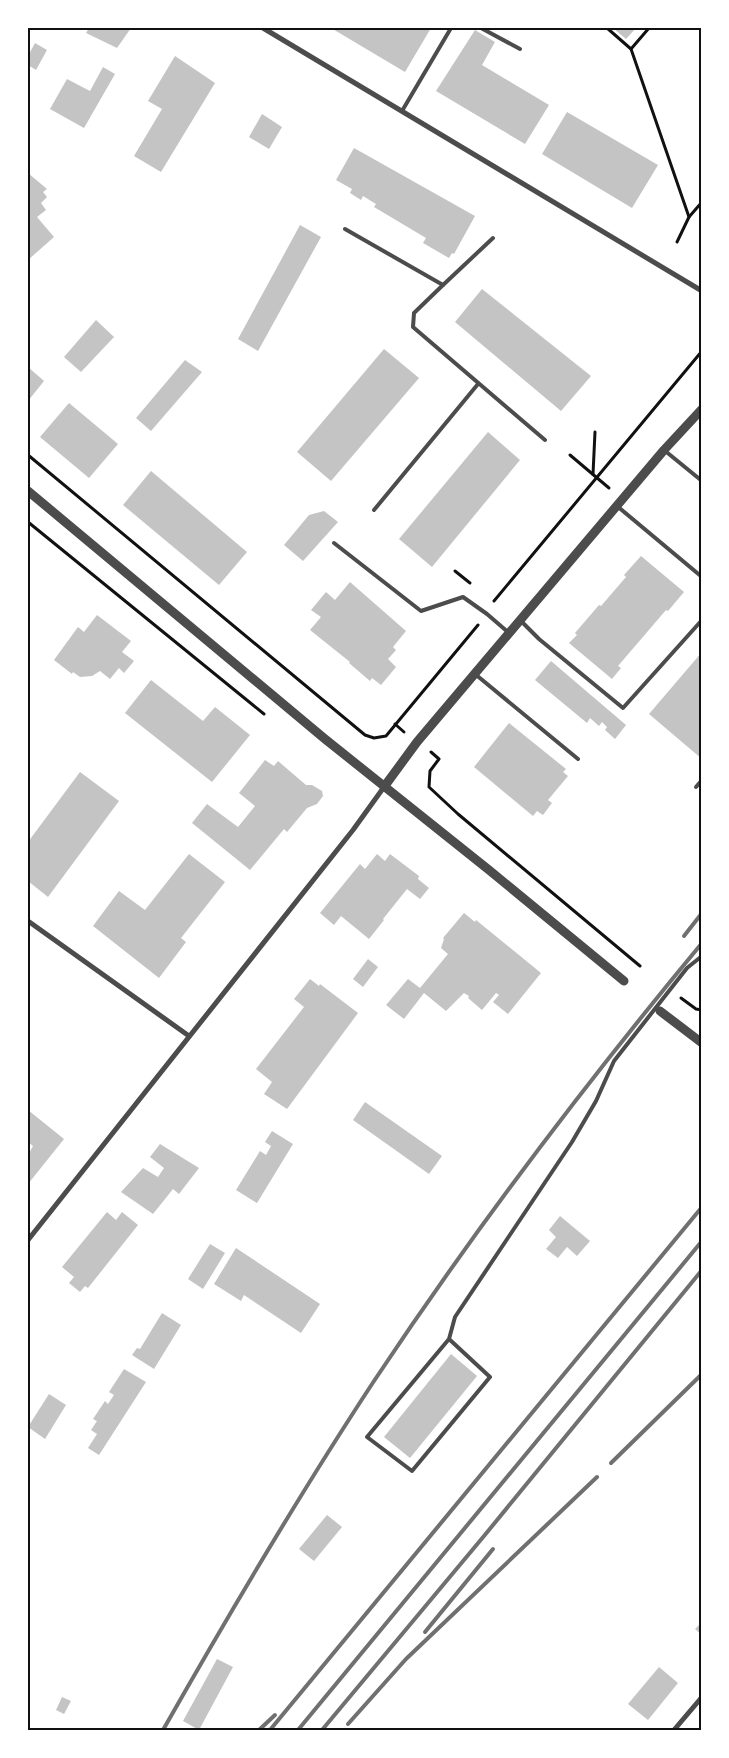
<svg xmlns="http://www.w3.org/2000/svg" width="729" height="1758" viewBox="0 0 729 1758" font-family="'Space Grotesk',sans-serif">
<style>
.building{fill:#c4c4c4}
.lines{fill:none;stroke-linecap:round;stroke-linejoin:round}
.path{stroke:#111;stroke-width:3}
.service{stroke:#4c4c4c;stroke-width:4}
.minor{stroke:#4c4c4c;stroke-width:5}
.tertiary{stroke:#4c4c4c;stroke-width:9}
.rail{stroke:#707070;stroke-width:4}
.neatline{fill:none;stroke:#111;stroke-width:2}
</style>
<rect width="100%" height="100%" fill="#fff"/>
<g class="building">
<polygon points="89,28 131,28 117,48 86,33"/>
<polygon points="331,28 431,28 405,72"/>
<polygon points="613,28 636,28 626,39"/>
<polygon points="475,30 495,42 482,65 549,105 525,144 436,91"/>
<polygon points="35,43 47,50 36,70 28,65 28,56"/>
<polygon points="175,56 215,83 161,172 134,156 162,109 148,101"/>
<polygon points="103,67 115,74 84,128 50,109 67,79 90,91"/>
<polygon points="567,112 658,165 632,208 542,154"/>
<polygon points="262,114 282,127 269,149 249,137"/>
<polygon points="354,148 475,216 454,254 452,253 449,258 423,243 426,238 374,207 376,204 363,196 361,200 350,193 352,189 336,180"/>
<polygon points="28,173 47,189 43,192 47,197 41,203 46,210 37,217 54,237 28,260"/>
<polygon points="300,225 321,237 258,351 238,339"/>
<polygon points="482,289 591,376 561,411 455,322"/>
<polygon points="96,320 114,337 81,372 64,357"/>
<polygon points="384,349 419,378 331,481 297,452"/>
<polygon points="185,360 202,372 151,431 136,418"/>
<polygon points="28,367 44,381 28,401"/>
<polygon points="69,403 118,444 89,478 40,437"/>
<polygon points="488,432 520,460 432,567 399,539"/>
<polygon points="151,471 247,552 219,585 123,505"/>
<polygon points="324,511 338,522 303,561 284,545 309,515"/>
<polygon points="641,556 684,592 668,611 666,610 618,666 621,668 612,679 569,643 577,635 575,633 599,605 601,606 626,577 624,575"/>
<polygon points="350,582 406,631 393,647 396,650 388,659 396,667 381,685 372,678 370,681 349,663 350,662 310,630 321,617 311,610 326,592 335,600"/>
<polygon points="97,615 131,641 122,652 134,661 124,673 119,668 110,679 100,671 92,676 80,677 73,672 72,674 54,660 78,627 84,632"/>
<polygon points="702,652 702,759 649,714"/>
<polygon points="551,661 626,725 615,739 605,730 607,727 602,722 599,726 590,718 587,723 535,680"/>
<polygon points="151,680 203,721 215,707 250,735 212,782 125,713"/>
<polygon points="509,723 566,769 563,772 568,776 548,800 552,803 543,815 537,811 533,816 474,767"/>
<polygon points="265,760 274,766 278,761 306,785 312,785 322,791 323,796 317,804 307,808 287,832 284,829 250,870 192,823 207,804 238,827 255,806 239,793"/>
<polygon points="80,772 119,801 48,897 28,881 28,842"/>
<polygon points="189,854 225,882 181,938 186,942 159,978 93,926 119,891 145,910"/>
<polygon points="377,854 385,861 390,854 419,876 418,879 429,888 420,899 407,889 383,919 384,920 369,939 341,916 334,925 320,913 360,864 365,869"/>
<polygon points="464,913 475,922 476,920 541,973 508,1014 493,1002 499,995 496,993 482,1010 468,998 469,996 464,993 446,1011 424,993 404,1019 386,1005 408,979 420,988 448,954 441,948 444,939 443,938"/>
<polygon points="368,959 378,967 363,987 353,979"/>
<polygon points="310,979 319,986 320,984 358,1013 287,1109 264,1094 272,1082 256,1069 304,1007 294,999"/>
<polygon points="365,1102 442,1156 429,1174 353,1120"/>
<polygon points="28,1110 64,1139 28,1184 28,1155 33,1146 28,1142"/>
<polygon points="272,1131 293,1144 257,1203 236,1190 260,1151 266,1155 271,1146 265,1142"/>
<polygon points="160,1144 199,1168 179,1194 173,1189 153,1214 121,1192 143,1168 158,1177 164,1168 150,1157"/>
<polygon points="107,1212 116,1220 122,1212 138,1225 88,1288 85,1286 80,1292 69,1283 74,1277 62,1267"/>
<polygon points="560,1216 590,1241 577,1256 567,1247 558,1258 546,1249 556,1237 549,1230"/>
<polygon points="210,1244 225,1253 203,1289 188,1279"/>
<polygon points="236,1248 320,1304 301,1333 244,1295 241,1301 214,1284"/>
<polygon points="162,1313 181,1325 154,1369 132,1355 137,1348 140,1349"/>
<polygon points="451,1354 477,1376 410,1458 384,1437"/>
<polygon points="124,1369 146,1382 99,1455 88,1448 97,1434 91,1430 97,1421 93,1419 105,1401 108,1404 114,1395 109,1392"/>
<polygon points="49,1394 66,1405 45,1439 28,1427"/>
<polygon points="327,1515 342,1527 314,1561 299,1549"/>
<polygon points="702,1622 702,1635 695,1629"/>
<polygon points="217,1659 233,1667 199,1730 183,1721"/>
<polygon points="659,1667 678,1683 648,1720 628,1704"/>
<polygon points="62,1697 71,1701 64,1714 56,1710"/>
</g>
<g class="lines">
<g class="path">
<polyline points="607,28 631,49 689,217"/>
<polyline points="631,49 649,28"/>
<polyline points="677,242 689,217 702,202"/>
<polyline points="28,455 365,735 374,738 386,736 478,625"/>
<polyline points="570,455 609,488"/>
<polyline points="593,474 595,432"/>
<polyline points="28,522 264,714"/>
<polyline points="455,571 470,583"/>
<polyline points="494,601 702,351"/>
<polyline points="395,724 404,732"/>
<polyline points="431,752 439,759 430,771 429,787 458,814 640,966"/>
<polyline points="681,998 696,1009 702,1010"/>
</g>
<g class="service">
<polyline points="481,28 520,49"/>
<polyline points="402,111 451,28"/>
<polyline points="345,229 443,285 493,238"/>
<polyline points="443,285 414,313 413,327 545,440"/>
<polyline points="664,450 702,481"/>
<polyline points="617,506 702,577"/>
<polyline points="374,510 478,384"/>
<polyline points="334,543 421,611 463,597 487,614 509,633"/>
<polyline points="520,620 539,639 623,708 702,620"/>
<polyline points="475,674 578,759"/>
<polyline points="696,787 702,780"/>
<polyline points="449,1339 490,1377 412,1471 367,1437 449,1339 455,1317 572,1142 596,1101 614,1061 687,968 702,956"/>
</g>
<g class="minor">
<polyline points="263,28 702,291"/>
<polyline points="28,921 189,1036"/>
<polyline points="28,1240 353,830 384,787"/>
<polyline points="674,1730 702,1697"/>
</g>
<g class="tertiary">
<polyline points="28,491 325,739 489,870 624,981"/>
<polyline points="384,787 417,742 664,450 702,409"/>
<polyline points="660,1011 702,1043"/>
</g>
<g class="rail">
<polyline points="684,936 702,913"/>
<polyline points="611,1463 702,1374"/>
<polyline points="425,1632 493,1549"/>
<polyline points="348,1724 406,1659 597,1477"/>
<path d="M 163,1730 C 230,1612 299,1495 374,1381 C 475,1229 585,1084 702,943"/>
<polyline points="259,1730 275,1715"/>
<polyline points="270,1730 702,1207"/>
<polyline points="298,1730 702,1241"/>
<polyline points="322,1730 484,1536 702,1270"/>
</g>
</g>
<rect width="729" height="1758" fill="none" stroke="#ffffff" stroke-width="58"/>
<rect x="29" y="29" width="671" height="1700" class="neatline"/>
</svg>
